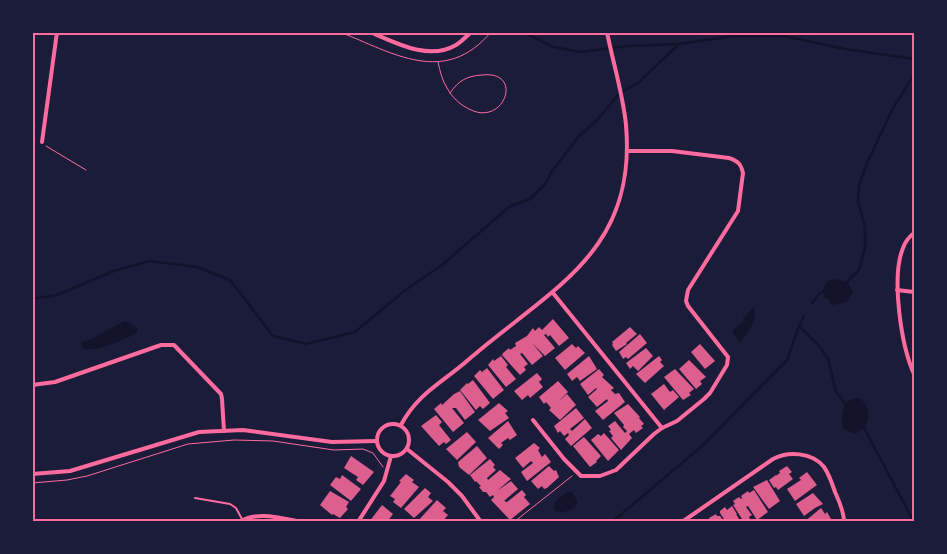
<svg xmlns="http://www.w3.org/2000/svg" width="947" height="554" viewBox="0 0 947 554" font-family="'Nunito Sans',sans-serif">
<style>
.water{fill:#12122b}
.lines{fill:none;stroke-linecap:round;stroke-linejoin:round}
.stream{stroke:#12122b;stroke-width:2.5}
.building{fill:#dd5f8e}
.path{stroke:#ff6b9d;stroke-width:1}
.service{stroke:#ff6b9d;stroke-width:2}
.minor{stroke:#ff6b9d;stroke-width:4}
.neatline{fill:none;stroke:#ff6b9d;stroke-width:2}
</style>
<rect width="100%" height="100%" fill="#1b1b3a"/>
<g class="water">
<polygon points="835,279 847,282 853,292 847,302 832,305 830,304 830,301 824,297 823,287 828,281"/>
<path d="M 754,307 C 758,320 748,332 741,342 L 739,342 L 732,331 L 744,321 L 743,318 Z"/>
<path d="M 125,321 L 138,328 L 136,334 C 120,340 102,351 84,349 L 82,347 L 81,342 L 89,340 Z"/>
<path d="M 859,398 C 874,408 870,429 854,434 L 844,429 C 839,416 842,398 859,398 Z"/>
<path d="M 567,492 L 571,492 L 577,500 L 577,504 C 571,514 548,516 555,503 C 557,499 564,495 567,492 Z"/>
</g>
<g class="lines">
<g class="stream">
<polyline points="523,32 553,47 581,52 627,46 679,44"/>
<polyline points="844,284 859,270 865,247 865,227 858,201 859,185 868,161 893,108 914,75"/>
<polyline points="32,299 57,295 114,271 149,261 197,267 230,280 273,336 306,344 355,332 404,291 442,265 509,207 530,199 545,184 552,171 579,136 596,121 620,93 638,83 679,44 733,36 784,36 845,49 914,59"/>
<polyline points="812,303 820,293 825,291"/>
<polyline points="804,316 799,326 820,347 828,359 836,392 847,406"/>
<polyline points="863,426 914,522"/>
<polyline points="612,522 702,446 787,360 799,326"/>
</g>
</g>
<g class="building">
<polygon points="553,319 569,338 559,346 550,335 548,337 546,334 544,335 555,348 545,356 532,343 543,356 532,365 522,353 520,354 528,364 524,367 526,370 520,375 502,355 503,353 509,348 510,350 516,346 515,343 527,336 533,328 535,331 539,327 542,330"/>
<polygon points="630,327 637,334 626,343 627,344 616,351 612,345 613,344 612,342"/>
<polygon points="640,334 647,343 628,359 626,357 623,359 619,352"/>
<polygon points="572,344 576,348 578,346 585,353 565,370 555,358"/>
<polygon points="700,344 715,361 705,369 691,352"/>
<polygon points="646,348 653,356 638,371 633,366 630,369 626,363"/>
<polygon points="501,356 508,365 506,367 516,379 506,387 488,365 493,359 494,361"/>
<polygon points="589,356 597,369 580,381 577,377 572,381 567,374"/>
<polygon points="659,356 662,360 660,362 664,366 645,383 636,374"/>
<polygon points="689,360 706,377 700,381 702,384 696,389 679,369"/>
<polygon points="487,368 504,390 493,399 474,376 480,370 482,372"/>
<polygon points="599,369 604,375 602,377 614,388 611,390 615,394 619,393 625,402 603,420 595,411 608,401 607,399 597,407 588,397 597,389 596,388 588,395 580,384"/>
<polygon points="675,369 694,389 689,393 691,395 683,400 664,377"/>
<polygon points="537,373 542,379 539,382 543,387 530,398 528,395 522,400 514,391"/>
<polygon points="473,380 490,403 483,409 480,406 476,410 460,390 467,383 468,384"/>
<polygon points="558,381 568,392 558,402 567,394 576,405 560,420 549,410 551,408 546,402 544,404 539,397"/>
<polygon points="664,384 670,392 673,390 679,397 664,410 651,394"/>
<polygon points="460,391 475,412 465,420 456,408 452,408 464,423 453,432 434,409 441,403 442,405 454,394"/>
<polygon points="499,403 508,411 505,413 509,418 490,431 478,420"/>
<polygon points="628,404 640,417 639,418 644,424 641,426 643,428 636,433 634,430 629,434 632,438 621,450 611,438 613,436 609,431 611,430 608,426 615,421 625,433 627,431 623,427 624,425 614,413"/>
<polygon points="576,408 584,418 570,429 572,431 585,419 592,428 571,446 565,439 569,435 568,433 564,436 560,431 558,433 554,426"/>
<polygon points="436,415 442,422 439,425 451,440 446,444 444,442 439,446 421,426"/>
<polygon points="508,421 517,435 510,440 508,438 501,443 503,445 499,449 488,438"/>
<polygon points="467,432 476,442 457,460 446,449"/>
<polygon points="604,433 619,450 608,461 591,440 598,434 601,436"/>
<polygon points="584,437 601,456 596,461 597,462 590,467 573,446"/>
<polygon points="534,443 540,448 538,450 542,457 545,454 551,462 527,481 521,472 533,463 531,461 523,468 515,458"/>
<polygon points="477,446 487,458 469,475 459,467 458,462"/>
<polygon points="351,456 374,472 363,485 356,480 358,477 344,468"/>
<polygon points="490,459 495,465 493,467 496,470 487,478 488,480 500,470 511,479 497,491 511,481 518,489 504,501 507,502 522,490 526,495 524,497 530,504 510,520 491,500 494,497 493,495 490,497 486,492 483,492 479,487 481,486 476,481 475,482 470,475"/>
<polygon points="549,466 554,471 556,470 559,477 547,488 544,489 542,486 538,489 531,481"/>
<polygon points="787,466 792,472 789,474 793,479 778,490 776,487 774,488 769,480 776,475 778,476 777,475 780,473 779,471"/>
<polygon points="807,472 817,485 795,501 787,489 801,480 799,478"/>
<polygon points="406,474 414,480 412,482 419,487 401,508 393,502 395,499 390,496 401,482 399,481"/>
<polygon points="342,475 361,489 351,501 330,485 336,477 340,479"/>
<polygon points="767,480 780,501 769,509 753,487"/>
<polygon points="425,488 431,493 428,497 433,501 414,518 404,509"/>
<polygon points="754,490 768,512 757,520 748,506 746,507 752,515 749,517 750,519 744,522 733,505 735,504 733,501 739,497 741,499 742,498 741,496 748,491 749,493"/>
<polygon points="330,491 349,502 346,507 348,509 340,518 333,514 332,515 320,505"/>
<polygon points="813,493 823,504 815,508 804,516 796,504"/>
<polygon points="437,500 446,508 443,511 448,515 442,522 417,522"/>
<polygon points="382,505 393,514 387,522 369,522"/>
<polygon points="732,506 737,514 736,514 741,522 726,522 720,513 720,511 725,507 727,510"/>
<polygon points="821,508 825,514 827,512 831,519 831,522 804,522"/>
<polygon points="716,514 717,516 720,516 724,522 711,522 709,518"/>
</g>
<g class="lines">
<g class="path">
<path d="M 340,32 C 393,53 445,87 491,32"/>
<path d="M 438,62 C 440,71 442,80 447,88 C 452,97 459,104 469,109 C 504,128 525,70 482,75 C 467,76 459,80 450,93"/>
<polyline points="46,146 86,170"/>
<polyline points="32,483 67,480 87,476 188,444 234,440 273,441 334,450 363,449 373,453 383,467"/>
<polyline points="514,522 572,476"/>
</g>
<polyline class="service" points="195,498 230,504 236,508 242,519"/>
<g class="minor">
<path d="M 370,32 C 396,43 429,61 456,45 C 461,42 466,37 471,32"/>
<polyline points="42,142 57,32"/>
<path d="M 914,233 C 909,237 905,242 903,248 C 891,277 901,345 914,374"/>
<polyline points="897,290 914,292"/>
<polyline points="553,293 662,428"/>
<polyline points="32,385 55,382 161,345 174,345 221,394 222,399 224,431"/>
<path d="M 533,420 L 564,459 L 581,476 L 600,476 L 616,470 L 654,434 L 662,428 L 677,421 L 704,399 L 710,393 L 727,365 L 728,357 L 688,306 L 686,301 L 688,290 L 738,211 L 743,173 C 741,164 738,161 729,158 L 672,151 L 627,151"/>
<circle cx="393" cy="440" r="16"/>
<path d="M 401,425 C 418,393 442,383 468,360 C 551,288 637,253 626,125 C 623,94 613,63 607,32"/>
<polyline points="407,449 448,482 462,496 481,522"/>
<polyline points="32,474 70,471 199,432 243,430 332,442 377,441"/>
<path d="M 240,522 C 258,510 283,519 303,522"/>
<polyline points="358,522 384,481 391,456"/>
<path d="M 682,522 L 773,459 C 788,451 812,452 824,467 C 829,474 832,483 835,492 C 839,501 844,511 844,522"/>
</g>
</g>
<rect width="947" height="554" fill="none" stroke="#1b1b3a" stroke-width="68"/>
<rect x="34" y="34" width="879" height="486" class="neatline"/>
</svg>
